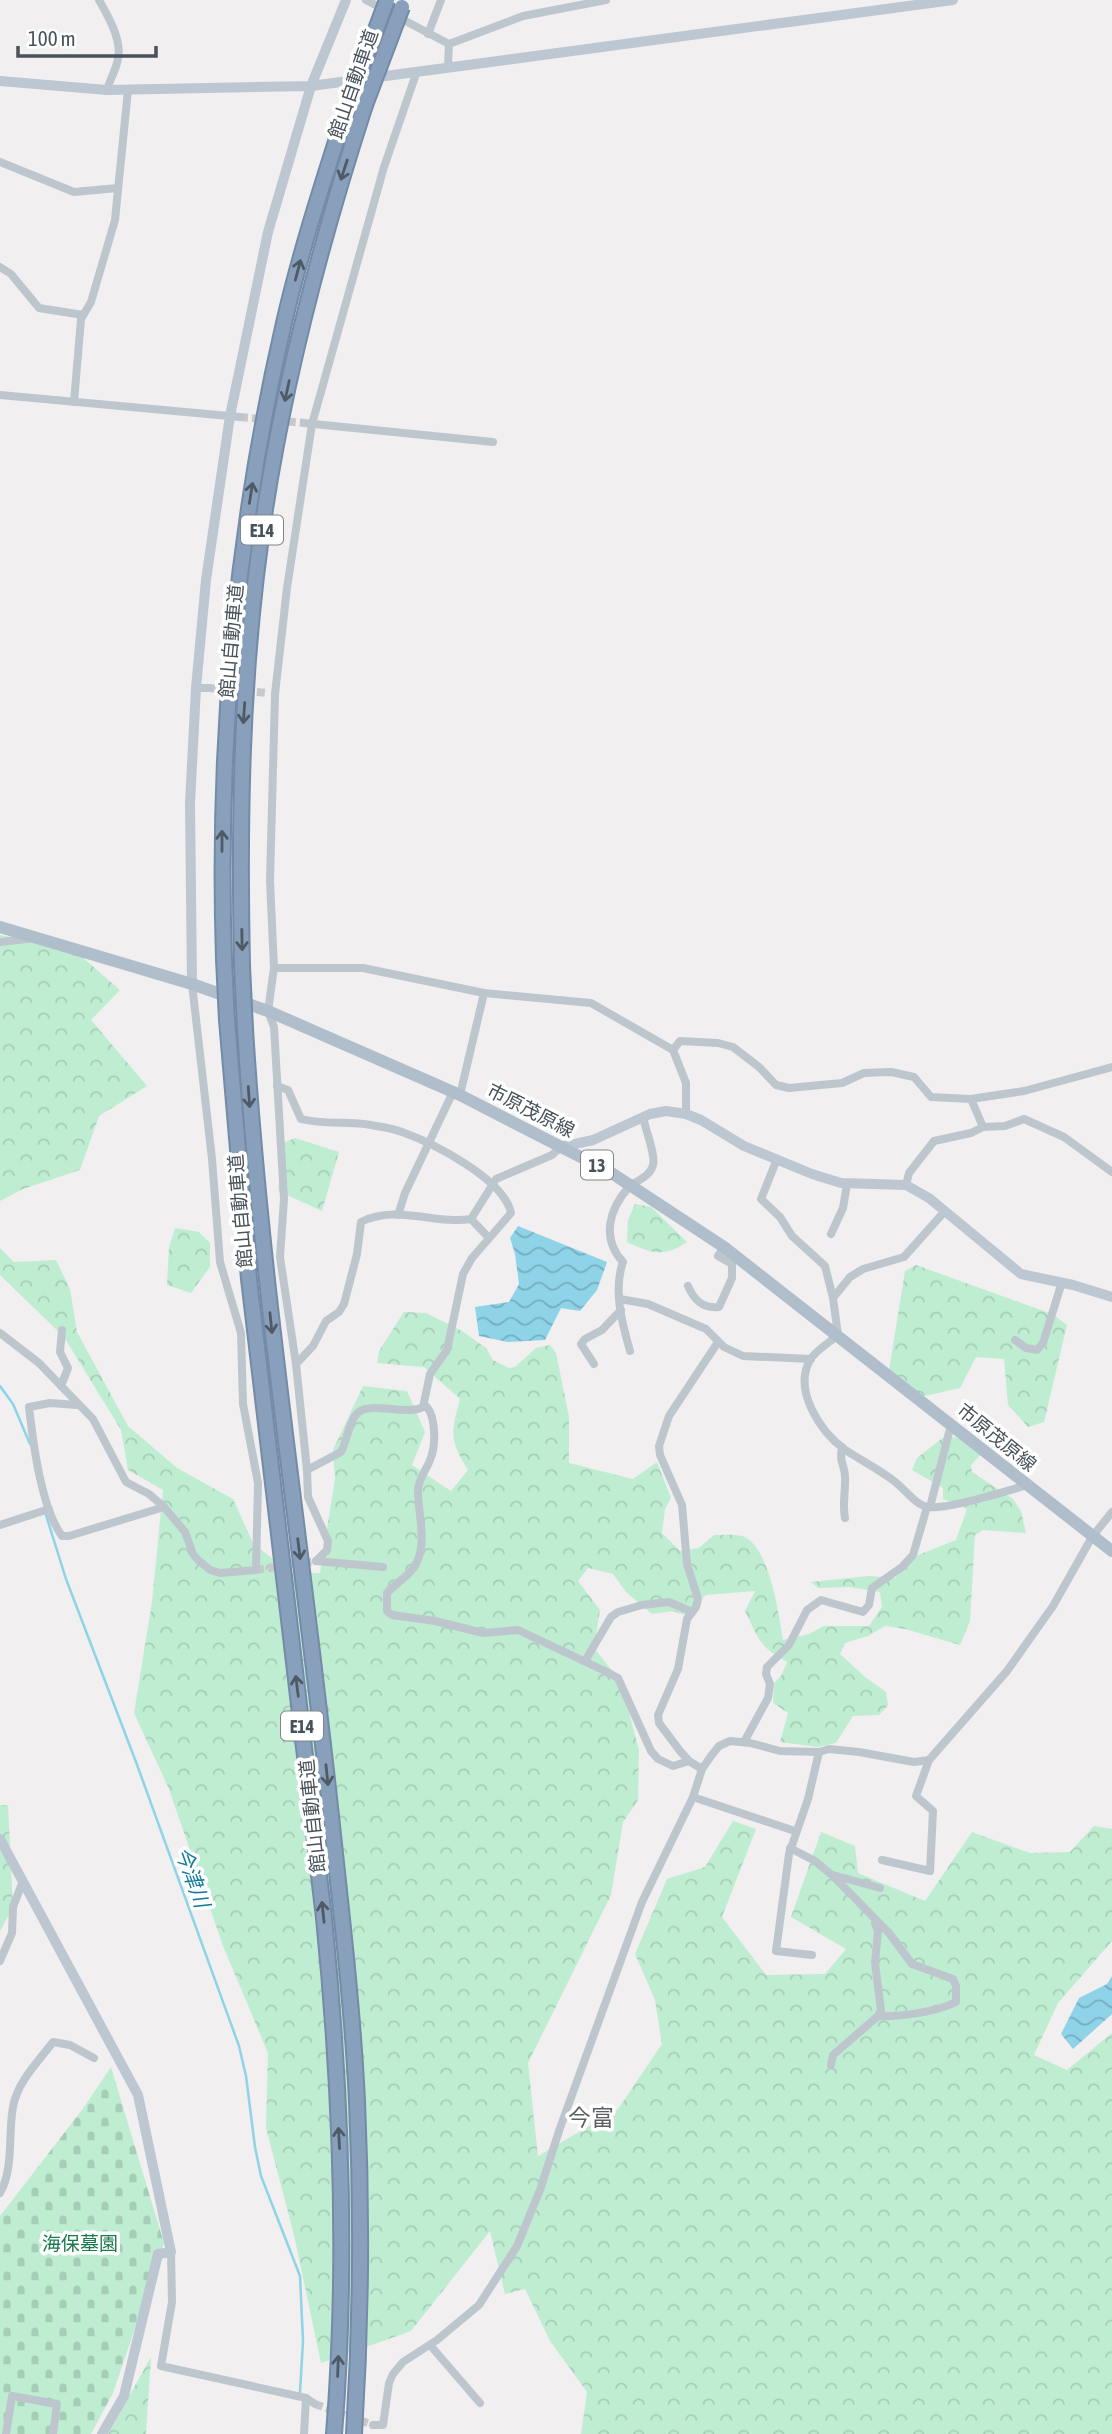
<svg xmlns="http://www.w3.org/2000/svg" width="1112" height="2434" viewBox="0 0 1112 2434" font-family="'Asap Condensed','Noto Sans JP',sans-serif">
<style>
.forest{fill:url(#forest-crowns)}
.cemetery{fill:url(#cemetery-stones)}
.water{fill:url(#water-waves)}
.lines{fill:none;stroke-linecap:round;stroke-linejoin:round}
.stream{stroke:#8ed3e8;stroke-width:2.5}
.street-tunnel{stroke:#c7c8ca;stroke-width:8;stroke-dasharray:8 4;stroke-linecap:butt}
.highway-casing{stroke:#748ba7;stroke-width:18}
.street{stroke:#bec6cd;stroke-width:8}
.secondary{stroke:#bdc7d2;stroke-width:10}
.primary{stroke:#b0becc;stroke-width:12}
.highway{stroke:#89a0bc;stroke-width:14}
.highway-bridge-casing{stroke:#748ba7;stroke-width:18;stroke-linecap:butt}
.highway-bridge{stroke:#89a0bc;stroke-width:14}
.oneway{stroke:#4e5a65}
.labels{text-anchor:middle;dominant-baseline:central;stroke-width:7;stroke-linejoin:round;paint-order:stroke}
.shield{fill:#fff;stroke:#7f868c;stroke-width:2}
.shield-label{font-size:18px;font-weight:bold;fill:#48525b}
.street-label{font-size:19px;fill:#48525b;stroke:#fff}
.park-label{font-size:19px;fill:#1b7a4d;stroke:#fff}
.water-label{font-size:21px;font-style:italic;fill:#127c9d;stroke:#fff}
.quarter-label{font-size:23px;fill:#5c5f63;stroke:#fff}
</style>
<defs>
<pattern id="forest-crowns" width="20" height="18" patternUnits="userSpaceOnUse" patternTransform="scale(1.75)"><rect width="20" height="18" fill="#bfedd2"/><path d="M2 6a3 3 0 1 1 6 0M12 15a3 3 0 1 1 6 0" fill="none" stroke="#a6cdb7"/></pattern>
<pattern id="cemetery-stones" width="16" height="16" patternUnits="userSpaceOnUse" patternTransform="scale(1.75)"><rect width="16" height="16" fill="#bfedd2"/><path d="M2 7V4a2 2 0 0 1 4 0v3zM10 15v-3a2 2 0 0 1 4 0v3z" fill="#a6cdb7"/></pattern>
<pattern id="water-waves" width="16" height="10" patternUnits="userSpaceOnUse" patternTransform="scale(1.75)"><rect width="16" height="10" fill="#8ed3e8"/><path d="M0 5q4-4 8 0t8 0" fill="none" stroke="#76aebf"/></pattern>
</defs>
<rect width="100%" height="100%" fill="#f1efef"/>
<g class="forest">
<polygon points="0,935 74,950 120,990 91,1020 147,1086 99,1116 80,1170 23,1189 0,1201"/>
<polygon points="295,1138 339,1152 322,1211 278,1191 283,1143"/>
<path d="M 635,1204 L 651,1207 L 687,1242 C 664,1258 650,1253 627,1242 L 628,1220 Z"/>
<polygon points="175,1228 199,1232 210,1243 210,1267 191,1293 167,1285 169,1247"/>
<path d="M 0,1248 L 14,1262 L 56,1260 L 70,1289 L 77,1332 L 128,1426 L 177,1468 L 233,1499 L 253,1543 L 290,1573 L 320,1573 L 335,1479 L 333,1450 L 363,1386 L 407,1391 L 425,1432 L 412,1465 L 451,1491 L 468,1470 C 449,1440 451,1432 460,1399 L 424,1367 L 377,1363 L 379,1351 L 404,1312 L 426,1313 L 462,1331 L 486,1348 L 493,1360 L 509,1368 L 515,1367 L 536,1348 L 550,1345 L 556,1353 L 569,1417 L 569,1463 L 633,1479 L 657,1462 L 671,1498 L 665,1509 L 662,1533 L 680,1551 L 699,1548 L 714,1535 C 723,1535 733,1534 742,1536 C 769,1544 779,1615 783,1640 L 809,1634 L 824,1626 L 869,1626 L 882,1607 L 880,1592 L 850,1587 L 818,1588 L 811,1582 L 869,1576 L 895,1578 L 918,1555 L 956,1540 L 967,1509 L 943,1499 L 943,1488 L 912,1470 L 917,1458 L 945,1436 L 958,1438 L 981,1454 L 971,1465 L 972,1472 L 1013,1499 L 1021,1511 L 1026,1533 L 983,1530 L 975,1535 L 970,1621 L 960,1645 L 905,1629 L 885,1626 L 868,1636 L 845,1643 L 840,1654 L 865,1677 L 886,1692 L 888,1705 L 879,1715 L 853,1716 L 836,1743 L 818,1747 L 780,1742 L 788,1713 L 773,1703 L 774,1683 L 781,1676 L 787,1662 C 758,1646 759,1639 745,1611 L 755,1591 L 706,1595 L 685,1615 L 672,1611 L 652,1614 L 626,1592 L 613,1574 L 588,1568 L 578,1581 L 600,1610 L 594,1648 L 618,1678 L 627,1705 L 639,1750 L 638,1800 L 623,1822 L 611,1895 L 528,2063 L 538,2156 L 618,2109 L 662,2044 L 655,2000 L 635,1954 L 667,1879 L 705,1867 L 733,1821 L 756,1829 L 722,1917 L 766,1975 L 825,1974 L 846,1949 L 791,1917 L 821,1832 L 855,1846 L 858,1873 L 925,1901 L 972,1832 L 1030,1853 L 1070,1852 L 1094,1826 L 1112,1829 L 1112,1941 L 1058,2003 L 1034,2055 L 1067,2070 L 1112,2033 L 1112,2434 L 581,2434 L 587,2392 L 550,2341 L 525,2289 L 505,2294 L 490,2231 L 411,2331 L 321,2363 L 294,2235 L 266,2128 L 268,2053 L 223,1946 L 169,1789 L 134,1713 L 152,1602 L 163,1490 L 128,1470 L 121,1430 L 64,1337 L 0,1275 Z"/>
<polygon points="916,1265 1052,1314 1067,1325 1044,1422 1028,1427 1008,1405 1004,1359 976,1357 960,1388 925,1396 887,1383 905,1271"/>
<polygon points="0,1805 8,1805 13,1907 0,1931"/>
<polygon points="151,2357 146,2434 108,2434"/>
</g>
<polygon class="cemetery" points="111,2067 164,2243 113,2393 91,2434 0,2434 0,2216 82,2110"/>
<g class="water">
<polygon points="518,1226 607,1262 597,1290 580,1311 561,1308 545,1340 508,1342 479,1336 475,1307 509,1302 519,1284 515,1254 510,1238"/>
<polygon points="1112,1976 1112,2014 1073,2049 1061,2034 1079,1998 1107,1984"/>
</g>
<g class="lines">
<g class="stream">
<polyline points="0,1386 13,1404 30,1444"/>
<polyline points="45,1512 66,1579 136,1762 239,2046 246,2076 255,2147 261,2176 300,2276 303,2341 300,2392"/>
</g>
<g class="street-tunnel">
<polyline points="240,417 304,423"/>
<polyline points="209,688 268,693"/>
<polyline points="256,1570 316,1561"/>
<polyline points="315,2404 373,2425"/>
</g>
<defs>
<g id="highway">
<path d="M 224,959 C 217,745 236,531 284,323 C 301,249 325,176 348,104"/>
<path d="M 242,966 C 239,822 241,680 261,537 C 281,390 319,247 365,105"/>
<path d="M 227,1020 L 249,1279 L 324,1918 C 341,2089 348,2262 334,2434"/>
<path d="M 245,1029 C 262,1305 307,1578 335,1854 C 344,1936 353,2018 357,2101 C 362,2212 361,2323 354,2434"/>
</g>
</defs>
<use href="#highway" class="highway-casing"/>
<g class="street">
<path d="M 99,0 C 108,16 122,40 118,58 C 117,68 110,79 107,90"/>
<polyline points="366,0 449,44 523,16 606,0"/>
<polyline points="428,34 441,0"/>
<polyline points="448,66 449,44"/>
<polyline points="0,162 74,192 118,188"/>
<polyline points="0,267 11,274 39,308 83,315"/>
<polyline points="0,395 240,417"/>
<polyline points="74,402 81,319 91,302 115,220 128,90"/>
<polyline points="304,423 493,442"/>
<polyline points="196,688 209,688"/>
<polyline points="0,942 35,938"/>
<polyline points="274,968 363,968 484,993 591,1003 673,1050 686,1083 686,1114"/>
<polyline points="673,1050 680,1041 718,1043 733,1047 759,1067 776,1085 789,1088 842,1083 864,1073 891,1072 914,1077 931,1097 971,1099 1024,1091 1112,1067"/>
<path d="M 277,1086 L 288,1090 L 301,1119 C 324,1125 348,1121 371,1125 C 381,1127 392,1128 402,1132 C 433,1143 504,1179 511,1213 L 472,1258 L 463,1274 L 447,1350 L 430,1374 L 423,1407 C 406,1417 366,1398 355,1416 C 348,1426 347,1441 341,1452 L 307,1470"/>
<polyline points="460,1095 484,993"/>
<polyline points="971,1099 983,1127"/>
<polyline points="777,1159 761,1199 780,1217 792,1236 825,1266 833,1298"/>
<polyline points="906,1185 909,1173 934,1141 971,1133 983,1127 1005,1126 1024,1119 1064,1137 1112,1172"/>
<path d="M 945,1211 L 904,1257 L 863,1269 L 850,1277 L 833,1298 L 838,1335 C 829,1343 816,1350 810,1360 C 793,1390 820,1431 844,1449 C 860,1460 879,1469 894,1481 C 904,1488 915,1505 928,1507 C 945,1510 1008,1491 1027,1485"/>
<polyline points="398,1215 405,1193 453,1092"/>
<polyline points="471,1219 489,1238"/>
<polyline points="831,1234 843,1208 847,1184"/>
<path d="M 688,1286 C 694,1300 703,1309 719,1307 L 732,1278 L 732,1264 L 718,1256 L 724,1247"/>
<polyline points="620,1299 648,1304 706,1329 724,1347 743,1356 811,1359"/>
<polyline points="0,1333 39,1363 93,1419 126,1482 149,1494 164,1507 185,1532 193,1554 198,1560 210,1570 220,1573 256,1570 258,1483 243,1404 241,1333 220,1262 212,1159 192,984"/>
<polyline points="1015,1340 1026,1348 1037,1350 1043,1343 1062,1282"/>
<path d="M 630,1351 C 622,1323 613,1290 623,1262 C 601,1238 609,1209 629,1187 C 637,1180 650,1177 653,1165 C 656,1156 645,1128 643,1117"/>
<path d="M 296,1364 L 313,1346 L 326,1321 L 339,1312 L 344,1304 L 357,1254 L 361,1222 C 396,1204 435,1225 471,1219 L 496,1179 L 552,1155 L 561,1147"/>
<polyline points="594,1364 581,1344 585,1339 602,1330 621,1310"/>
<polyline points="61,1386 68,1368 60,1352 62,1330"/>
<path d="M 77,1405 L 50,1403 L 29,1407 C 33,1442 41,1508 62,1536 L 69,1536 L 164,1507"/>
<path d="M 423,1407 L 427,1407 C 436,1418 436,1447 430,1460 C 426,1471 418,1479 418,1491 C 418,1514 427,1539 417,1562 C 412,1574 396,1583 387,1593 L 387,1611 L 392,1615 L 435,1621 L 483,1633 L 518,1630 L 605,1671 L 618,1678 L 651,1751 L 658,1759 L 673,1766 L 689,1761"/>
<path d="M 842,1447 C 839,1464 844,1462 845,1476 C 846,1490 842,1503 845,1518"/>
<polyline points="930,1507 951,1425"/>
<polyline points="0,1525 49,1509"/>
<polyline points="316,1561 327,1550 328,1541 308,1497 307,1470 296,1364 280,1257 284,1199 274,1027 268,1011 274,968 270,881 275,694 287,588 312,424 384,167 417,71"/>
<polyline points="316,1561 383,1567"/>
<polyline points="585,1661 611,1617 618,1612 642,1605 669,1602 692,1612"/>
<polyline points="744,1742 768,1698 770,1684 766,1674 767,1667 789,1645 807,1610 821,1600 863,1612 869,1605 872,1588 902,1567 913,1555 927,1507"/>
<polyline points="702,1769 689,1761 680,1751 659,1723 658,1715 678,1669 687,1619 696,1607 698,1599 687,1564 682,1505 660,1455 659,1446 669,1416 718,1342"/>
<polyline points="693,1797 795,1831"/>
<path d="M 790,1848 L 815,1861 L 833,1876 L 889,1933 L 912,1964 L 953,1979 L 956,1986 L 956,2002 C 936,2012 900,2017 878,2016 L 833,2055 L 831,2065"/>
<polyline points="882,1860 930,1871 933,1811 916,1796 929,1760"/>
<polyline points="833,1875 880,1888"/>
<polyline points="875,1923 878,1931 875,1963 881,2010 878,2016"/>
<polyline points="812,1955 776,1951 789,1854 808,1799 819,1752"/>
<polyline points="0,1961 12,1933 13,1907 23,1881"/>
<path d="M 0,2193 C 14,2169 8,2133 13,2107 C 17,2082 38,2062 53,2042 L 70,2045 L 94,2058"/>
<polyline points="171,2252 172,2302 161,2366 306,2398 315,2404"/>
<polyline points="430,2345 480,2403"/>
<polyline points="373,2425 383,2425 389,2383 393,2374 403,2362 437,2340 479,2305 517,2246 540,2190 560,2128 642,1902 693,1797 702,1769 711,1756 719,1746 730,1741 750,1743 780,1751 819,1752 829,1749 859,1752 914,1762 929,1760 1007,1671 1053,1606 1092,1537 1112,1512"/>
<polyline points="6,2434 12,2396 57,2404 53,2434"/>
<polyline points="304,2434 306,2398"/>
</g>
<g class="secondary">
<polyline points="0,81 107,90 311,86 953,0"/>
<polyline points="192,984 190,803 196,688 206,580 230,416 268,232 311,86 346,0"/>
<polyline points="561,1147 593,1140 650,1114 666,1111 686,1114 701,1120 744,1146 812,1174 841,1183 906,1185 929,1198 1021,1274 1073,1285 1112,1297"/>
<polyline points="0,1839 138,2095 171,2252 158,2254 124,2396 102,2434"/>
</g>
<polyline class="primary" points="0,927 192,984 268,1011 460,1095 610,1172 724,1247 1112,1551"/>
<use href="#highway" class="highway"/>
<defs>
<g id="highway-bridge">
<polyline points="348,104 387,0"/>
<polyline points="365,105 402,7"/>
<polyline points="224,959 227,1020"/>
<polyline points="242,966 245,1029"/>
</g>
</defs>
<use href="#highway-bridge" class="highway-bridge-casing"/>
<use href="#highway-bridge" class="highway-bridge"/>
</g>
<defs><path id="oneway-shaft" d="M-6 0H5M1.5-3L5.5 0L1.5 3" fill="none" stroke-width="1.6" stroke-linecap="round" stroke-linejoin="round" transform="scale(1.75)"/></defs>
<g class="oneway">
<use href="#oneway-shaft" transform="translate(344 170) rotate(108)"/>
<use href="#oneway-shaft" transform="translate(298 270) rotate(-75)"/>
<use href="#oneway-shaft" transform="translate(287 391) rotate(102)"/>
<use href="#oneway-shaft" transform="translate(251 493) rotate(-81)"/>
<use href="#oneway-shaft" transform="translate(244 713) rotate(94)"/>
<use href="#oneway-shaft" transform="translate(222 841) rotate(-90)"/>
<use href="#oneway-shaft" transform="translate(242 940) rotate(89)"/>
<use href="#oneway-shaft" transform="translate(249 1097) rotate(86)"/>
<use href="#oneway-shaft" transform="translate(271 1323) rotate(84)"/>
<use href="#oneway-shaft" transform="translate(299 1549) rotate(83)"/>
<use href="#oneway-shaft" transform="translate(297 1686) rotate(-97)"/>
<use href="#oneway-shaft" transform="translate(327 1775) rotate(84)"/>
<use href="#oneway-shaft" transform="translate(323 1912) rotate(-96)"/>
<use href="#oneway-shaft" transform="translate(339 2138) rotate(-93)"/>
<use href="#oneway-shaft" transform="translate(338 2366) rotate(-88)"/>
</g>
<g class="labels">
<g class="shield">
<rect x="241" y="515.5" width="42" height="29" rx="5"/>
<rect x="581" y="1150.5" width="32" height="29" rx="5"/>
<rect x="281" y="1711.5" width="42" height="29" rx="5"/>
</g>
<g class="shield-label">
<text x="262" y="530">E14</text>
<text x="597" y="1165">13</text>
<text x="302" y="1726">E14</text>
</g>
<g class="street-label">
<text transform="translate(353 84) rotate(-71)">館山自動車道</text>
<text transform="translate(231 641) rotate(-85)">館山自動車道</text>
<text transform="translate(531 1110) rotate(27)">市原茂原線</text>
<text transform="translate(240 1211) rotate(-95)">館山自動車道</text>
<text transform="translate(997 1437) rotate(39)">市原茂原線</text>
<text transform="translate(312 1816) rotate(-96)">館山自動車道</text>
</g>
<g class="park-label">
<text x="80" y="2243">海保墓園</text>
</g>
<g class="water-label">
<text transform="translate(193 1877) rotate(70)">今津川</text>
</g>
<g class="quarter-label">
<text x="591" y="2118">今富</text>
</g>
</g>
<path d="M18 46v10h138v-10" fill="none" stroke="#48525b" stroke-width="3.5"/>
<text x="28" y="46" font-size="21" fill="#48525b" stroke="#ffffff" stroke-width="5" paint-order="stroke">100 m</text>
</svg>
